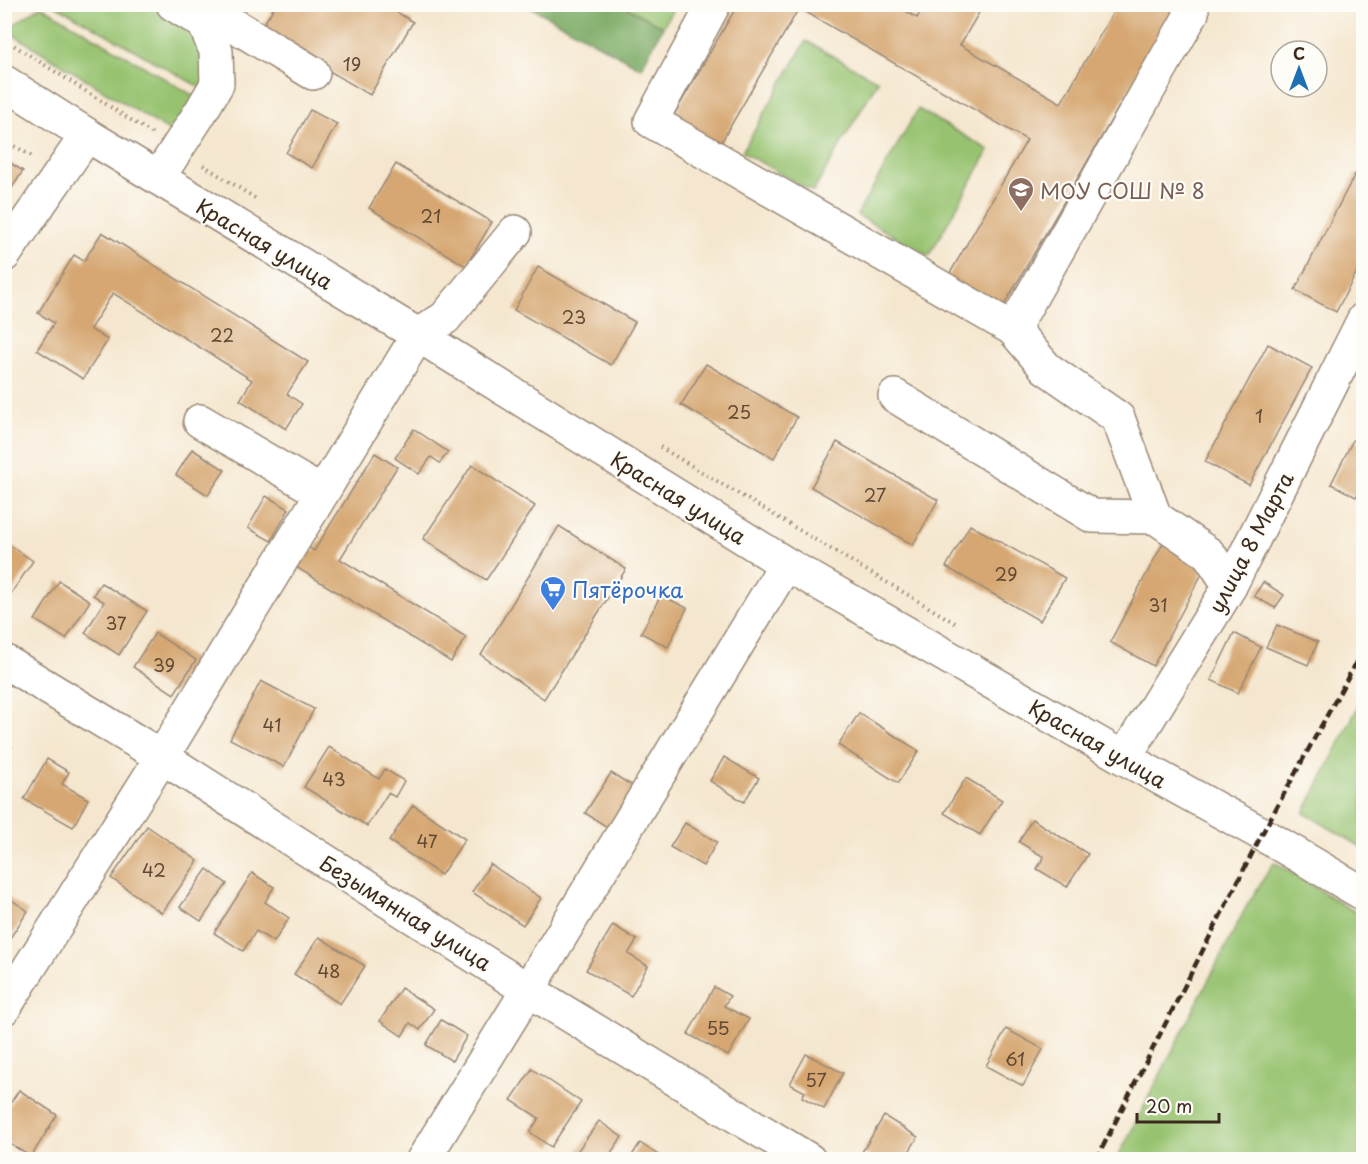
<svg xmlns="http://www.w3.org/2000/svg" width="1368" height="1164" viewBox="0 0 1368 1164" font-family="'Playpen Sans',sans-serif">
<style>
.green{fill:#97c370;stroke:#697647;stroke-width:1.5}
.forest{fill:#79a962;stroke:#5a6a40;stroke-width:1.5}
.building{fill:#d6a772}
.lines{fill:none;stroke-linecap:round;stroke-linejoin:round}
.minor-casing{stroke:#988876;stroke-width:36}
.path{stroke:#988876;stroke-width:4;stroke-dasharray:1.5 4.5;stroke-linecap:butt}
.minor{stroke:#fff;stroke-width:33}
.rail{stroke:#3b2a1e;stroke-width:4.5;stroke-dasharray:9 4.5;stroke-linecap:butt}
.labels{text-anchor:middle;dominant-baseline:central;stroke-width:4.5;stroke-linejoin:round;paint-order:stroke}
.number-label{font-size:18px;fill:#624933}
.education-label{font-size:21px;fill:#785e54;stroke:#fdfcf7;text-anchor:start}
.street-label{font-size:21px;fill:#3b2a1e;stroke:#fdfcf7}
.shop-label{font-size:21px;fill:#366cbe;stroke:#fdfcf7;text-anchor:start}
</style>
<rect width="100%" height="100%" fill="#fdfcf7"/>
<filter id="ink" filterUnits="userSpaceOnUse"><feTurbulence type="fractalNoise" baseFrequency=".0167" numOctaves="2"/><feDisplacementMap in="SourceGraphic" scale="12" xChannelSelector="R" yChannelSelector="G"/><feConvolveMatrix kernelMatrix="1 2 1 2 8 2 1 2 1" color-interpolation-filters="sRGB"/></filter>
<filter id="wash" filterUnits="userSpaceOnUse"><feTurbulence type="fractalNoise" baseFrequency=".008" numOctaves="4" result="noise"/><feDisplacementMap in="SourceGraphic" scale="24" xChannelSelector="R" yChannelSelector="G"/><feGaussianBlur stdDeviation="1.35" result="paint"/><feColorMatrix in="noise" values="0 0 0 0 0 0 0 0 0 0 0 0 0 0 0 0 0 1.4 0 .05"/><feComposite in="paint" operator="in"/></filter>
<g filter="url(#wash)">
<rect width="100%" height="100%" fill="#f5e7cf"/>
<g class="green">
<path d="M 156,4 C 170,12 200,36 204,51 C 207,62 205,79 206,91 L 55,5 Z"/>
<polygon points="622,5 675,5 663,27"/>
<polygon points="41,6 196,97 172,133 6,30"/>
<polygon points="806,41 878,81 813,192 742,152"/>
<polygon points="918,109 989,150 929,256 857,215"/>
<polygon points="1363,697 1363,848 1304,813"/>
<polygon points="1274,862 1363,917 1363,1159 1117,1159 1246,907"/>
</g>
<polygon class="forest" points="527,5 622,5 663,27 641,68"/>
<g id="blocks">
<g class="building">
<polygon points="276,4 384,4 413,22 370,95 260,30"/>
<polygon points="738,4 894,4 917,18 925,4 984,4 960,45 1061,103 1118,4 1166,4 1175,10 1000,312 946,280 1027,140 799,8 719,146 672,118"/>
<polygon points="310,110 337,124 312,168 286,153"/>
<polygon points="4,159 23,171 4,200"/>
<polygon points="396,164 492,222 466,266 369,208"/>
<polygon points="1355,174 1364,179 1364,258 1336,312 1295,290"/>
<polygon points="102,232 308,362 287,394 302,404 286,429 240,400 252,380 113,293 90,329 108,340 83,379 37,350 54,323 38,313 74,255 84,261"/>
<polygon points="538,267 635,322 611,365 514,310"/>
<polygon points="1268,344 1312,368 1249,485 1205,462"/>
<polygon points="706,364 797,417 774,458 681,405"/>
<polygon points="414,429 448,452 440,463 431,457 419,474 395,458"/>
<polygon points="1353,440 1364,446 1364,483 1356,497 1331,484"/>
<polygon points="837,442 938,500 913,545 811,487"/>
<polygon points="192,449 225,470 208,495 176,475"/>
<polygon points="375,453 397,467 340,559 466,637 451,662 291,564 304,544 314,551"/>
<polygon points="472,465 535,506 486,580 423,539"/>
<polygon points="266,496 289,509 271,541 248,528"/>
<polygon points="970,525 1065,578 1040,621 946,567"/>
<polygon points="559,526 626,569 544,699 481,655"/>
<polygon points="4,541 33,561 8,598 4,596"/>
<polygon points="1163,543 1206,566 1153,666 1110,642"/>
<polygon points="59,581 90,601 66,639 35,620"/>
<polygon points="1263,582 1284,595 1275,608 1254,596"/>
<polygon points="101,583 147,611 119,655 85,633 104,602 93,595"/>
<polygon points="661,595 687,608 668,647 641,633"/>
<polygon points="1277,625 1318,642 1308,665 1266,647"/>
<polygon points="155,633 196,660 174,694 133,667"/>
<polygon points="1234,633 1261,647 1238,693 1211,680"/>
<polygon points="261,681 314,709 284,767 230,739"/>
<polygon points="859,713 919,751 898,783 838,745"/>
<polygon points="4,742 12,747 4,758"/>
<polygon points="329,747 379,779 385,769 404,781 395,797 388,793 367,826 304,787"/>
<polygon points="724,757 759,778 744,802 710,781"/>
<polygon points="47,759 69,772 62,784 88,799 73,827 24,799"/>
<polygon points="611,773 638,789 612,830 585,813"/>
<polygon points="966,778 1002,800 980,835 944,813"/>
<polygon points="413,805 465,839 441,875 389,841"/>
<polygon points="1032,819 1088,854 1067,887 1037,869 1044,857 1019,842"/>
<polygon points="685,823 717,842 703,866 670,847"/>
<polygon points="147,826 198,861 162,913 111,878"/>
<polygon points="490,864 541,898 523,925 472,892"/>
<polygon points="207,869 227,884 201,921 180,907"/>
<polygon points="252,873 274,887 265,902 289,918 274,942 256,931 243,951 214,933"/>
<polygon points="4,895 28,911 8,941 4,939"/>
<polygon points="613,925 637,940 628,954 648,966 631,996 586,970"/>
<polygon points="319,937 365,966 340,1004 294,974"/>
<polygon points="714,987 730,996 724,1006 749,1019 728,1056 688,1034"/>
<polygon points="401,988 434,1009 420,1030 410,1023 402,1036 380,1021"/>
<polygon points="441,1020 467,1036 452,1061 426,1045"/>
<polygon points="1006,1029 1043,1049 1023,1086 986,1066"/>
<polygon points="806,1054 843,1073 824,1109 802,1097 805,1092 790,1084"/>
<polygon points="532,1069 581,1102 551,1147 530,1132 539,1118 511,1100"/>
<polygon points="19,1090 57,1115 31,1157 4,1140 4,1113"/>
<polygon points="884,1116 918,1137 904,1160 875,1160 862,1152"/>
<polygon points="599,1121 622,1137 606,1160 577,1160 573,1157"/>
<polygon points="640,1143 661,1157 660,1160 629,1160"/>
</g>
</g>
</g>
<g filter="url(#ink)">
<use href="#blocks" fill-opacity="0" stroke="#988876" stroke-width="1.5"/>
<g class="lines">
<defs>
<g id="minor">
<polyline points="714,4 651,121 1013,329 1192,13 1188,4"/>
<polyline points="204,23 222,18 313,73"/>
<polyline points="4,82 87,135 418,335 786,564 1124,758 1262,834 1364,894"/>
<polyline points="158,178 200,113 217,84 216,51 204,23 173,4"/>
<polyline points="4,255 87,135"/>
<polyline points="1013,329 1046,368 1118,418 1155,517 1209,554 1230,586"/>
<polyline points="895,396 1092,516 1155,517"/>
<polyline points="200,421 322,493"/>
<polyline points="4,661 162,757 528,990 809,1160"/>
<polyline points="1124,758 1230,586 1364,319"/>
<polyline points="4,1008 162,757 418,335 445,318 515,232"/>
<polyline points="423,1160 528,990 786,564"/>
</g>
</defs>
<use href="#minor" class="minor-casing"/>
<g class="path">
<polyline points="4,39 153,134"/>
<polyline points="4,140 35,158"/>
<polyline points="203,165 255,198"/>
<polyline points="660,447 955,623"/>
</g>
<use href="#minor" class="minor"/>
<polyline class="rail" points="1096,1160 1262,834 1364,648"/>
</g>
</g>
<defs>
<symbol id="school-pin" viewBox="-11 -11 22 30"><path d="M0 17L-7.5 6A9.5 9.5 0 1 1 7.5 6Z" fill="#8d6e63" stroke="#fdfcf7"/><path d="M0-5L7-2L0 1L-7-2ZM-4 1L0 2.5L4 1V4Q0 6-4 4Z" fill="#fff"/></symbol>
<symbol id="supermarket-pin" viewBox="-11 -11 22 30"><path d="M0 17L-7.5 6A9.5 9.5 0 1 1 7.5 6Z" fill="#3f7fe0" stroke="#fdfcf7"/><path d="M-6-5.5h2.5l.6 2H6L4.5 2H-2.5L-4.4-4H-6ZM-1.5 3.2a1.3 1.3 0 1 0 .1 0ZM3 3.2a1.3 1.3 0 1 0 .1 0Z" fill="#fff"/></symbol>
</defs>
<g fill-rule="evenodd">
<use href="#school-pin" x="1006" y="175" width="30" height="40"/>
<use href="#supermarket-pin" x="538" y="574" width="30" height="40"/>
</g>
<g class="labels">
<g class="number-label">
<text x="352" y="63">19</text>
<text x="431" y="215">21</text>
<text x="574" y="316">23</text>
<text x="222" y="334">22</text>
<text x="739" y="411">25</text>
<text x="1259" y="415">1</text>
<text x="875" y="494">27</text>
<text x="1006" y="573">29</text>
<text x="1158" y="604">31</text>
<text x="116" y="622">37</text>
<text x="164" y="664">39</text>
<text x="272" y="724">41</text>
<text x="334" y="778">43</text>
<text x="427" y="840">47</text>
<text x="154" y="869">42</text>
<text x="329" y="970">48</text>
<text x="718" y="1027">55</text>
<text x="1015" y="1058">61</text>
<text x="816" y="1079">57</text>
</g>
<g class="education-label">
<text x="1040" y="190">МОУ СОШ № 8</text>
</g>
<g class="street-label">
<text transform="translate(265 243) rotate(31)">Красная улица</text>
<text transform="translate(679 497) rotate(32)">Красная улица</text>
<text transform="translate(1250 542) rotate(-62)">улица 8 Марта</text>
<text transform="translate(1098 743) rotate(30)">Красная улица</text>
<text transform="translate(406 912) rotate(32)">Безымянная улица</text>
</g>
<g class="shop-label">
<text x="572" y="589">Пятёрочка</text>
</g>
</g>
<rect width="1368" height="1164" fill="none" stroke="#fdfcf7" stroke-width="24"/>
<g transform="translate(1299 69)"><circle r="28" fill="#fdfcf7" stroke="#afa8a0" stroke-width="1.5"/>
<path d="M0-4.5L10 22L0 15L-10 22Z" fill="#1f6fb2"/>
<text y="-9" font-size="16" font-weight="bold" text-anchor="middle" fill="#3b2a1e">С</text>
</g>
<path d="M1137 1113v9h82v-9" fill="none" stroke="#3b2a1e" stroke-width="3"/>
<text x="1146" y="1113" font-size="18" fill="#3b2a1e" stroke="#fdfcf7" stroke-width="4.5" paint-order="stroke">20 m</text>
</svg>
